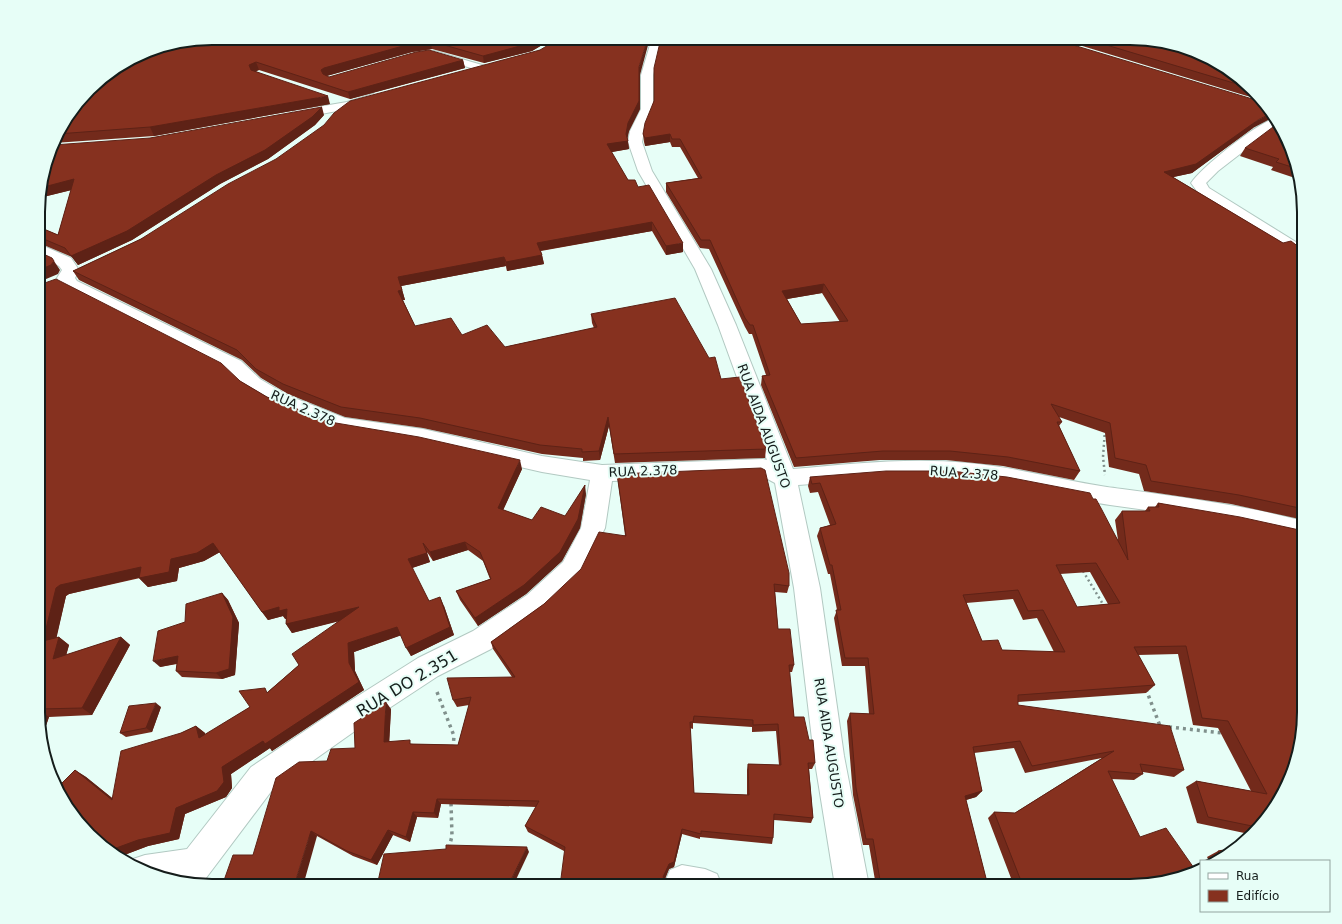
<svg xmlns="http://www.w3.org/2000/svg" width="1342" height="924" viewBox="0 0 1342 924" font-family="'DejaVu Sans',sans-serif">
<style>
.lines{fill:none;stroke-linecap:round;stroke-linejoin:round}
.minor-casing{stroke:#b2c9c2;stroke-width:2}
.path-far1{stroke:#80908c;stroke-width:2.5;stroke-dasharray:2 3;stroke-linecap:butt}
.path{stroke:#80908c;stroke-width:3.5;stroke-dasharray:3 4;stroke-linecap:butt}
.minor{fill:#fff;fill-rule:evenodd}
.wall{fill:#732a1b;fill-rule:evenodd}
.shaded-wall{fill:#5e2216}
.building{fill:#86311f;stroke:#5e2216;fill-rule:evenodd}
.labels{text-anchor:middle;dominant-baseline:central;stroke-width:4;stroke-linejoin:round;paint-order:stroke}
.street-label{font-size:13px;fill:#151d1b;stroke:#e7fef7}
.near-street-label{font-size:16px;fill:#151d1b;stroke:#e7fef7}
.rim{fill:none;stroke:#151d1b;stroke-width:2}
</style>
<rect width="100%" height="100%" fill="#e7fef7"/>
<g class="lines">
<defs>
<g id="minor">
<path d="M 652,38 L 662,38 L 653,75 L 653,109 L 644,131 L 642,142 L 652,171 L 711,269 L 736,325 L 793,469 C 851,464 910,457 968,463 C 1015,467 1061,480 1107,487 C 1174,496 1239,504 1304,521 L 1304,541 C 1240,523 1176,514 1110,505 C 1062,498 1015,484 967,480 C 911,474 854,481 798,485 L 820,588 L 844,756 L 869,886 L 835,886 L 814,756 L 794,588 L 775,483 L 760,475 L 612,481 L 605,528 L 581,576 L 545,611 L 491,649 L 438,676 L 362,726 L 273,789 L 200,886 L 156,877 L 132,864 L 133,859 L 145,855 L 187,849 L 251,767 L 342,706 L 418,658 L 473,631 L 527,595 L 563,562 L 581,528 L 590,480 L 542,472 L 423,445 L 335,430 L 273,405 L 246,389 L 227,371 L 65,289 L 57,278 L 62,270 L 59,266 L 39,256 L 39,244 L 71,258 L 79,270 L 75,278 L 77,281 L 241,361 L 260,379 L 287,395 L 345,418 L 423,429 L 542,456 L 602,465 L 763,459 L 767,460 L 718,325 L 695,269 L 638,171 L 628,142 L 630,131 L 641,109 L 641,75 Z"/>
<polygon points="434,51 489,67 491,69 485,72 430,56 428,54"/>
<polygon points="373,94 379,98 377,101 348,109 294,119 288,115 294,111 347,102"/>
<path d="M 1273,119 L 1279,126 L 1271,130 L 1218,171 L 1206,183 L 1209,188 L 1304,247 L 1304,259 L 1298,257 L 1199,194 L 1191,183 C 1202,167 1255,125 1273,119 Z"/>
<polygon points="682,865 705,869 717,874 722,886 667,886 665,882 670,870"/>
</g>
</defs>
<use href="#minor" class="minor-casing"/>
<g class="path-far1">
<polyline points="1105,430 1103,457 1105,475"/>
<polyline points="1083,571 1104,606"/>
</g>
<g class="path">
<polyline points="1146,689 1160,726"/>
<polyline points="437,692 454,736 453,748"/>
<polyline points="1169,727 1223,733"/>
<polyline points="449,848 452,836 451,803"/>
</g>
<use href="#minor" class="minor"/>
</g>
<g class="wall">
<polygon points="212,38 554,38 532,51 484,63 432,49 412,52 326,76 329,77 463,60 465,68 350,99 259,70 255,71 330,104 154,136 54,143 56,135 97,81"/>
<polygon points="1056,38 1141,38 1236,74 1257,99"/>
<polygon points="540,50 640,75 640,109 629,131 627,137 629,149 611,152 628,180 638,187 683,252 666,255 652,231 541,251 544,264 507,271 506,266 401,286 405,300 403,300 415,326 462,335 505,347 594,328 592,323 591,314 721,379 766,449 765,458 615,463 609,426 600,460 583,461 583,458 542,454 423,428 345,417 288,394 261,378 242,360 79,280 73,271"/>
<path d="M 654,101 L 1253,128 L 1192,173 L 1173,177 L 1283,243 L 1304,251 L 1304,520 L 1231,504 L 1144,491 L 1139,474 L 1109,467 L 1105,433 L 1059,417 L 1062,422 L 1059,426 L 1080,471 L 1074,480 L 1003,466 L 946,460 L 880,460 L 794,467 L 761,385 L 762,376 L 766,375 L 752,334 L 749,334 L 745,327 L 709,249 L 700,248 L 666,192 L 666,183 L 698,178 L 680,147 L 672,147 L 670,142 L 645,146 L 644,142 L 643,134 ZM 822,293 L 840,322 L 801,324 L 787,299 Z"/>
<polygon points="324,115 315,125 268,159 220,184 132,240 78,265 72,257 39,243 39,227 58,235 71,190 39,198 39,189 150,138"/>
<polygon points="1286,135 1298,179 1271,170 1273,167 1240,156 1245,148"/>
<polygon points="39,285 240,381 267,397 330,422 522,469 503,510 532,520 565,516 586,494 580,528 562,561 526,594 478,626 460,600 456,591 490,579 483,561 468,550 433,561 427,552 430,562 412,568 429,601 444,606 454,635 411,656 401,635 354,652 355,671 364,690 272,751 270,748 231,774 232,788 226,797 185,814 179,839 148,846 119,857 106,850 61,799 55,781 60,785 75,770 86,777 112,798 181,733 196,726 205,733 205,735 250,707 299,665 338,621 292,633 286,624 286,619 283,616 268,620 262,612 220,552 204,561 179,568 177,581 148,587 139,578 140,578 69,594 66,596 56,638 59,637 69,645 66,655 121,637 130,645 92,715 49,717 41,740 39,735"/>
<path d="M 617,474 L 789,586 L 787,593 L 775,592 L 778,629 L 794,665 L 792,672 L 789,672 L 794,717 L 809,740 L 815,763 L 812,769 L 809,769 L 813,818 L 811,823 L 774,820 L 773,838 L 772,844 L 700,837 L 700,839 L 682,834 L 674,867 L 669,869 L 665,879 L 564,851 L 528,832 L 525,826 L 536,807 L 441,804 L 438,818 L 417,817 L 410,842 L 393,835 L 377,865 L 353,856 L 317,836 L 253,855 L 327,761 L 355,748 L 391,709 L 389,741 L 413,744 L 458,745 L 469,705 L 457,707 L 453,700 L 512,677 L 493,649 L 491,642 L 544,604 L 625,535 ZM 693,723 L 752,727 L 752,732 L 776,731 L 779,765 L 748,764 L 747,770 L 747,795 L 694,793 L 690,728 L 693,729 Z"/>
<path d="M 810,477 L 1093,499 L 1118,540 L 1115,520 L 1122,511 L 1145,511 L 1148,507 L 1155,507 L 1158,503 L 1304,531 L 1268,818 L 1249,834 L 1197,823 L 1186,787 L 1196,781 L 1251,791 L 1218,728 L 1193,725 L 1178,654 L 1138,655 L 1155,685 L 1146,693 L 1018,702 L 1018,705 L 1184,770 L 1174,777 L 1143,772 L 1143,774 L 1134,780 L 1111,779 L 1130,886 L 1014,886 L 988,818 L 994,812 L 1015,813 L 1102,758 L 1025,773 L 1014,748 L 974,753 L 982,791 L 976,797 L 966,800 L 988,886 L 876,886 L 869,845 L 863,845 L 853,795 L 847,721 L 850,713 L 869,714 L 865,666 L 842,666 L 834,618 L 837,610 L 830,574 L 828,574 L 817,536 L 820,528 L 830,525 L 818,492 L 810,493 L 808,486 ZM 1090,572 L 1108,604 L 1077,607 L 1060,574 ZM 1013,599 L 1023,620 L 1037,618 L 1054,652 L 1002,650 L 982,641 L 966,603 Z"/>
<polygon points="222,593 228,600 239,623 235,675 222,679 182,677 176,671 177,664 160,667 185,622"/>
<polygon points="161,707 152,732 126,737 120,733"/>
<polygon points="1230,849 1216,861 1209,861 1207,857 1218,851"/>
</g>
<g class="shaded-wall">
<polygon points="540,38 554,38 532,51 484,63 483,56"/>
<polygon points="648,38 650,38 640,75 640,109 629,131 627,141 628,141 629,149 607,153 607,144 639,67"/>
<polygon points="430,41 432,49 412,52 327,76 324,78 321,70 324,68 410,44"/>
<polygon points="463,60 465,68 350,99 348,92"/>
<polygon points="256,62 259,70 252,73 249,65"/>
<polygon points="328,96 330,104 154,136 150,127"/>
<polygon points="322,107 324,115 315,125 268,159 220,184 132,240 78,265 71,256"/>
<polygon points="1269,114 1272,118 1253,128 1192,173 1160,180 1164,172"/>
<polygon points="670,134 670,142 645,146 645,138"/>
<polygon points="74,179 80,188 39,198 40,188"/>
<polygon points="652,222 652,231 538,251 537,243"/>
<polygon points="683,243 683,252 666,255 666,246"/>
<polygon points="542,255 544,264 507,271 506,262"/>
<polygon points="504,257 506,266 401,286 405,300 401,300 398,291 398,277"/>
<polygon points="54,261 60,270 58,274 39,282 39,270"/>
<polygon points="824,284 822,293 781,300 782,291"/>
<polygon points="608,417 609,426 600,460 599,451"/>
<polygon points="520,460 522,469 500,517 498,508"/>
<polygon points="585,485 586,494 580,528 562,561 526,594 478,626 475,618 524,585"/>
<polygon points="465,542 468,550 433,561 430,552"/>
<polygon points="213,543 220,552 204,561 179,568 177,581 148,587 139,578 171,559"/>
<polygon points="423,543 430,562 412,568 408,559"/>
<polygon points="141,567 149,575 69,594 66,596 54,649 43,641 56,588 60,585"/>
<polygon points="222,593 228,600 239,623 235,675 222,679 216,673"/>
<polygon points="440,597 444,606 454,635 411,656 406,648"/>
<polygon points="279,607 287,609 293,618 285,619 283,616 268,620 262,612"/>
<polygon points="359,607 364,615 292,633 286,624"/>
<polygon points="397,627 402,635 354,652 355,671 364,690 272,751 270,748 231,774 232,788 226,797 185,814 179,839 148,846 119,857 108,851 176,808 222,767 349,663 348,643"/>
<polygon points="59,637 69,645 63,667 53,659"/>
<polygon points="121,637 130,645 92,715 82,708"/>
<polygon points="178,656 184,662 160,667 153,661"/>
<polygon points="386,702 391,709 389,748 384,742"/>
<polygon points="156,703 161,707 152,732 146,728"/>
<polygon points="39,710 49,717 41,740 39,735"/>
<polygon points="196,726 205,733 207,746 199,738"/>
<polygon points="75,770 86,777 122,806 112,800"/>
<polygon points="55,781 70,793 57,785"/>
<polygon points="982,791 976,797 959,802 965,796"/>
<polygon points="437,799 441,804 438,818 434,813"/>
<polygon points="413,812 417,817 410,842 406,837"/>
<polygon points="682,829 682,834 674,867 669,869 664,881 663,877"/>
<polygon points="388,830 393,835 377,865 371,860"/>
<polygon points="311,831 317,836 303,886 294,886"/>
<polygon points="527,847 529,852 513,886 508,886"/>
</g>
<g class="building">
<polygon points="212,38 540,38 531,43 483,56 430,41 410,44 324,68 321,70 323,74 329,77 416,52 429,50 463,60 348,92 256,62 249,65 251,70 328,96 150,127 57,134 97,81 146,51"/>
<polygon points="560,38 648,38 639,67 639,101 628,123 626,134 628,141 607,144 628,180 635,180 638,187 649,185 683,243 666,246 652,222 537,243 542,255 506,262 504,257 398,277 402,290 398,291 415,326 451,318 462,335 487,325 505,347 597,327 591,314 675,298 709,358 715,357 721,379 740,377 766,449 614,454 608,417 599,451 582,452 582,449 540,445 420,418 341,407 283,384 256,369 237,350 73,271 141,239 228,184 276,159 324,125 334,113 350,101 540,50"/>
<path d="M 661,38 L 1050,38 L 1259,101 L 1269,114 L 1258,120 L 1196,164 L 1164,172 L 1283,243 L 1291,241 L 1304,251 L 1304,509 L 1239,495 L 1151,481 L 1146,465 L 1115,458 L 1110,423 L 1051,404 L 1062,422 L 1057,422 L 1080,471 L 1008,457 L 950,451 L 883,451 L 796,458 L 762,376 L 770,375 L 753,325 L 750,325 L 745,318 L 710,240 L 701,240 L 666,183 L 702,178 L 680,139 L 672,139 L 670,134 L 645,138 L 643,134 L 645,123 L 654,101 L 654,68 ZM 824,284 L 848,321 L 801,324 L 782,291 Z"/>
<polygon points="1083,38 1141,38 1186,47 1236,74 1247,87"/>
<polygon points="322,107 312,117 265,150 216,175 127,231 71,256 65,248 39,237 39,227 58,235 74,179 40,188 53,145 150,138"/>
<polygon points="1277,124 1286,135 1295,168 1276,162 1279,159 1245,148"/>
<polygon points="39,252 52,258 54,261 51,265 39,270"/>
<polygon points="56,279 221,363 240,381 267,397 330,422 419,437 520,460 498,508 532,520 541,507 565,516 585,485 578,519 560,552 524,585 475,618 456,591 491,579 480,552 465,542 430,552 423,543 427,553 408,559 429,601 440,597 450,627 406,648 397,627 348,643 349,663 359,682 265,744 263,741 222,767 224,782 217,791 176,808 170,833 138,840 108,851 106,850 61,799 57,785 58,787 75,770 112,800 121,751 181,733 196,726 199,738 250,707 239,691 265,688 267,693 299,665 292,654 359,607 286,624 287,609 279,611 279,607 262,612 213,543 197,553 171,559 169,572 139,578 141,567 60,585 56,588 43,641 59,637 53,659 121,637 82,708 39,709 39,285"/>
<path d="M 761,468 L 765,470 L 789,573 L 789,586 L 774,584 L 778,629 L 790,629 L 794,665 L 789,665 L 794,717 L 804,717 L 809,740 L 813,740 L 815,763 L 808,763 L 813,818 L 774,814 L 773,838 L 701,831 L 701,834 L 682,829 L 674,862 L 669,864 L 663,877 L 666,882 L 669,883 L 668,886 L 560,886 L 565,847 L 525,826 L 539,801 L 437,799 L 434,813 L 413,812 L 406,837 L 388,830 L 371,860 L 347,851 L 311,831 L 294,886 L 222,886 L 233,855 L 253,855 L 276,778 L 299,762 L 327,761 L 331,749 L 355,748 L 354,723 L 386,702 L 384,742 L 410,740 L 410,744 L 458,745 L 471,697 L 453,700 L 447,678 L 515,677 L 491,642 L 544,604 L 581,569 L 599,532 L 626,536 L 617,474 ZM 694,716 L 753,720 L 753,725 L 778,724 L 781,765 L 748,764 L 749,795 L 694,793 L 690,722 L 693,722 Z"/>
<path d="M 886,471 L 950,471 L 1007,477 L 1090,493 L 1093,499 L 1096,499 L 1102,510 L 1128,560 L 1122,511 L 1150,511 L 1148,507 L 1159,507 L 1158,503 L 1240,517 L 1304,531 L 1304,723 L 1295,768 L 1268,818 L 1257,827 L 1208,817 L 1196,781 L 1267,794 L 1228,721 L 1202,718 L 1186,646 L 1134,647 L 1155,685 L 1018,695 L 1018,705 L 1170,726 L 1184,770 L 1140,764 L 1143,774 L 1108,771 L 1140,837 L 1166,828 L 1196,871 L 1130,886 L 1023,886 L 994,812 L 1015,813 L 1114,751 L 1032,766 L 1020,741 L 973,747 L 982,791 L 965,796 L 988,886 L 881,886 L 873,839 L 866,839 L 856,788 L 850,713 L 874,714 L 868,658 L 845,658 L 836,610 L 841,610 L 832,565 L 830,565 L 820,528 L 836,524 L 820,483 L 812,484 L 810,477 ZM 1096,563 L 1120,603 L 1077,607 L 1056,565 ZM 1018,590 L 1028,611 L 1043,610 L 1065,652 L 1002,650 L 998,640 L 982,641 L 963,595 Z"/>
<polygon points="222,593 233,617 229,669 216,673 176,671 178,656 153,661 158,631 185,622 186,604"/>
<polygon points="156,703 146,728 120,733 129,706"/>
<polygon points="446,845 527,847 508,886 377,886 384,854 446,849"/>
<polygon points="1230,849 1220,857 1218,851"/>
</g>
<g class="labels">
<g class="street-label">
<text transform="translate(303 408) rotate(24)">RUA 2.378</text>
<text transform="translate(764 426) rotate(70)">RUA AIDA AUGUSTO</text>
<text transform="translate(643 471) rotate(-2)">RUA 2.378</text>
<text transform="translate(964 473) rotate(4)">RUA 2.378</text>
<text transform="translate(829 743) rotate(81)">RUA AIDA AUGUSTO</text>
</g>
<g class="near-street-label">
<text transform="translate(407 683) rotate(-31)">RUA DO 2.351</text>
</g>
</g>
<path d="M0 0H1342V924H0ZM212 45H1130A167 167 0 0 1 1297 212V712A167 167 0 0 1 1130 879H212A167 167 0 0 1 45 712V212A167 167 0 0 1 212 45Z" fill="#e7fef7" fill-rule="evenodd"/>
<path class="rim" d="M212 45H1130A167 167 0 0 1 1297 212V712A167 167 0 0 1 1130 879H212A167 167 0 0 1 45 712V212A167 167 0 0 1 212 45Z"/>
<rect x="1200" y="860" width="130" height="52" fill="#e7fef7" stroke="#93a49f"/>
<rect x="1208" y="873" width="20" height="6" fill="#ffffff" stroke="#93a49f"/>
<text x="1236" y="880" font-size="12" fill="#151d1b">Rua</text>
<rect x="1208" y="890" width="20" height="12" fill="#86311f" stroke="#93a49f"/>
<text x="1236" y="900" font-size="12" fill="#151d1b">Edifício</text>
</svg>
